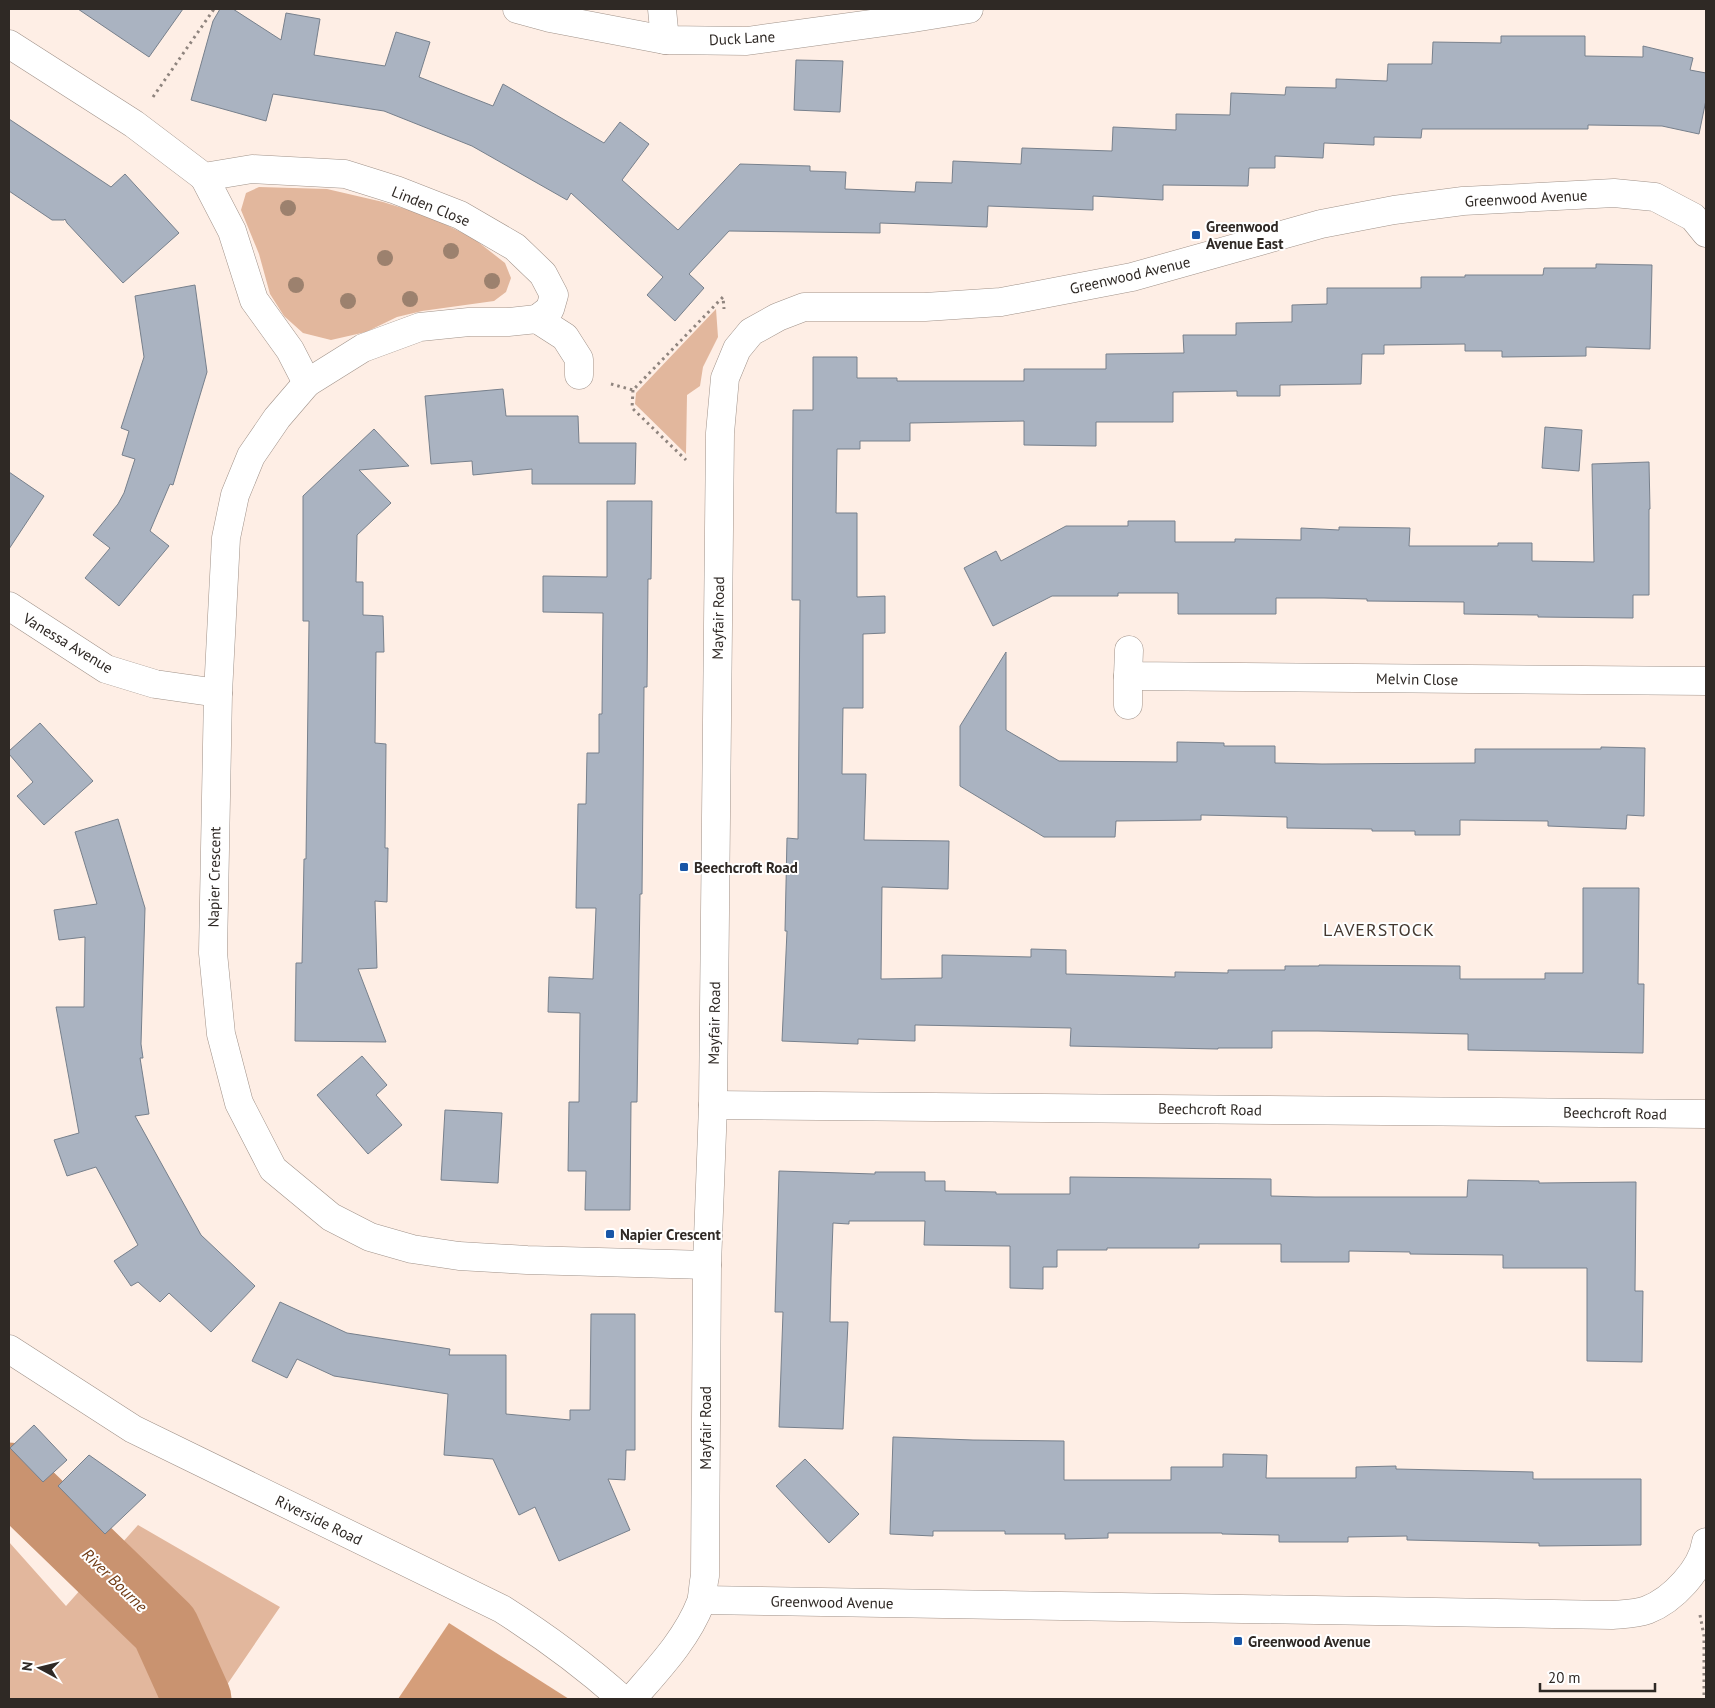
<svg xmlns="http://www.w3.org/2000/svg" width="1715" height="1708" viewBox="0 0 1715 1708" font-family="'PT Sans',sans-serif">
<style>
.green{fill:#e2b79d}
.forest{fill:#d59e7a}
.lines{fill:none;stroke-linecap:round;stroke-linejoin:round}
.river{stroke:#c99370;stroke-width:69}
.building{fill:#aab3c1;stroke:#77808c}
.minor-casing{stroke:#a09289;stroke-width:29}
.path{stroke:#8f847e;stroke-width:3;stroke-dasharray:2.5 4;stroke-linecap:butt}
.minor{stroke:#fff;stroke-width:28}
.tree{fill:#9c816e}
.poi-dot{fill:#1856a7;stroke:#fff;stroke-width:2}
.labels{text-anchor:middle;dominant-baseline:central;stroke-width:4;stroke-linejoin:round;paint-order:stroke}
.street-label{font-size:15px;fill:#2f2925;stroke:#fff}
.poi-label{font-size:15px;font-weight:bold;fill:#2f2925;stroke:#fff;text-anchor:start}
.water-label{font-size:16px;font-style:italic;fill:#6f3a13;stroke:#fff}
.quarter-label{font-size:18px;letter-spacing:1px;fill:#443830;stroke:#fff}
</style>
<rect width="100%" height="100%" fill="#feeee5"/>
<g class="green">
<polygon points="259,187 327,189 383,202 428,216 473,238 505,263 511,278 506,292 494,301 422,311 397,317 366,332 331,340 303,333 284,316 270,294 259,254 241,210 246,193"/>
<polygon points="716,309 718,337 703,367 700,386 687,395 686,454 635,404 636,393"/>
<polygon points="138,1525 280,1607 222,1692 225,1699 9,1699 9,1542 66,1606"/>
</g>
<polygon class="forest" points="449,1623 569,1699 398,1699"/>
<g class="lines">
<polyline class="river" points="9,1477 165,1628 197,1699"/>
</g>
<g class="building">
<polygon points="78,9 183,9 149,57"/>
<polygon points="220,9 233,9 281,40 286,13 320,19 314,55 385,66 396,32 430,42 419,77 493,106 503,84 604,143 620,122 649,144 622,180 678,230 740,164 810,166 810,171 846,172 845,189 915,192 916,182 952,183 953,161 1021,164 1022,148 1112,151 1113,127 1176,130 1176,114 1230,115 1231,93 1285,95 1286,87 1336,88 1336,79 1387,81 1388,64 1432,64 1433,42 1501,43 1501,36 1585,36 1585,56 1643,57 1643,46 1693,58 1690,70 1706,73 1706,100 1699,134 1662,126 1588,125 1588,129 1422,129 1421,138 1374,137 1374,145 1324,143 1323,158 1275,156 1275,168 1249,168 1248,186 1163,185 1163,200 1093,196 1093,210 988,206 987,227 880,223 880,233 729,231 689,274 704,288 675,321 647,295 663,277 571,193 567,200 472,146 384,111 273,94 266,121 191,100 213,21"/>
<polygon points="796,60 843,61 840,112 794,110"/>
<polygon points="9,119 111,187 125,174 179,233 123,283 67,223 65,219 64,220 52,220 9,191"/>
<polygon points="1596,264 1652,265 1650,349 1586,347 1586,356 1502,357 1502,351 1465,351 1465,344 1384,345 1384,354 1362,354 1361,384 1280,385 1280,396 1237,396 1237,391 1173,392 1173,422 1096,422 1096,446 1024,445 1024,421 910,423 910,441 860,441 860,449 837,449 836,513 857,513 857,597 885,596 885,633 863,634 863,708 843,708 842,774 866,774 864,840 949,841 948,889 882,887 881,979 942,978 942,955 1031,957 1031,949 1066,950 1066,974 1175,977 1175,972 1228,973 1228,970 1285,970 1285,966 1319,966 1319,965 1460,966 1460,979 1545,979 1545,973 1583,973 1583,888 1639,888 1638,984 1644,984 1643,1053 1468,1050 1468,1034 1318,1031 1272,1031 1272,1048 1218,1048 1218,1049 1070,1046 1071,1028 915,1025 915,1041 858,1039 858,1044 782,1041 787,931 785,931 787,838 798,839 800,600 792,600 793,410 813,410 813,357 857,357 857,378 897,378 897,381 1024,381 1024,369 1106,369 1106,354 1184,353 1183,335 1236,335 1236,323 1292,322 1292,305 1327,304 1327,288 1421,288 1421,277 1465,277 1465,275 1543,275 1544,268 1596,268"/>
<polygon points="195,285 207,372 173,485 170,484 150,531 169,546 119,606 85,578 110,548 93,535 118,504 124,493 135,459 122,455 129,431 121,428 144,357 135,296"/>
<polygon points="503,389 506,416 578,416 579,443 636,443 635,484 532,484 532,469 473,475 472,461 431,464 425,396"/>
<polygon points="1545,427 1582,430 1579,471 1542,468"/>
<polygon points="374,429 409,466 359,470 391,503 357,535 356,582 363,582 363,615 383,616 384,652 376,652 375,743 386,744 385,848 388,848 387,902 375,901 377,968 358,969 386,1042 295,1041 296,963 302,963 304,859 306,859 309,621 303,621 303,496"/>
<polygon points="1649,462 1650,509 1649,509 1649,595 1633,595 1633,618 1538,617 1538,615 1464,614 1464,602 1367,601 1367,599 1324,598 1276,598 1276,614 1178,614 1178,593 1118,593 1118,596 1052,596 993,626 964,568 996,551 1001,561 1066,526 1128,526 1128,521 1175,521 1175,542 1235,542 1235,539 1301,540 1301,528 1339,530 1339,527 1410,528 1409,546 1498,546 1498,543 1532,543 1532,561 1594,562 1592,464"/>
<polygon points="9,472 44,496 9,549"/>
<polygon points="607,501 652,501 651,579 648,579 647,687 644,687 642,894 640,894 637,1102 631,1102 630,1210 585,1210 586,1171 568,1171 569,1102 579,1102 580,1013 548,1012 549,977 593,979 596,908 576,908 578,804 586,804 587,753 599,753 599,714 602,714 603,613 543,612 543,576 607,577"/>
<polygon points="1006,652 1006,730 1059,761 1177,762 1177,742 1224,743 1224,746 1275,746 1275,763 1322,764 1475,763 1475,749 1601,749 1601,747 1645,748 1644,816 1627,815 1626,829 1548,826 1548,821 1460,820 1460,835 1415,835 1415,831 1372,831 1372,829 1287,828 1287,817 1201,815 1201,820 1116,821 1115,837 1044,837 960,786 960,726"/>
<polygon points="40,723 93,781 44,825 17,796 33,782 9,754 9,751"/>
<polygon points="118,819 145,908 141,1044 143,1058 140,1058 149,1114 135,1116 201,1235 255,1286 211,1332 169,1293 160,1302 138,1282 131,1286 114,1261 138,1245 96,1167 67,1176 54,1140 79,1133 56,1007 84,1007 85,937 59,940 54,910 97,904 75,832"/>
<polygon points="362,1056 387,1085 376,1095 402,1125 368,1154 317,1095"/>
<polygon points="445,1110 502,1113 498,1183 441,1180"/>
<polygon points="779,1171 875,1174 875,1172 925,1172 925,1181 945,1181 945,1191 996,1192 996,1194 1070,1194 1070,1177 1271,1179 1271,1196 1315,1197 1467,1197 1468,1180 1539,1181 1539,1183 1636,1182 1635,1291 1643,1291 1642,1362 1587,1361 1587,1268 1503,1268 1503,1255 1410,1254 1410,1252 1349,1251 1349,1262 1281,1262 1281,1244 1199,1244 1199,1248 1107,1248 1107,1250 1057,1250 1057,1267 1043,1267 1043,1289 1010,1288 1010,1246 924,1245 925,1221 849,1221 849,1224 833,1223 831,1278 830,1322 848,1322 843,1429 779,1427 783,1312 775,1312"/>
<polygon points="280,1302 347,1333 450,1349 449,1355 506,1355 506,1414 570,1420 570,1410 590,1410 591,1314 635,1314 635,1450 626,1450 625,1480 608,1479 630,1530 559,1561 535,1507 519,1515 493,1459 444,1455 448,1394 334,1376 297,1359 287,1378 252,1361"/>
<polygon points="34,1425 67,1460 43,1482 10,1448"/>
<polygon points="893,1437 973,1440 1064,1441 1064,1480 1171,1480 1171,1467 1223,1467 1223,1454 1267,1455 1266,1478 1356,1478 1356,1467 1396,1466 1396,1469 1533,1472 1533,1479 1641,1479 1641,1545 1539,1546 1539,1543 1407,1540 1407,1536 1348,1537 1348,1542 1279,1542 1279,1535 1222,1534 1222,1533 1108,1533 1108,1538 1065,1539 1065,1534 1005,1534 1005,1531 933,1531 933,1536 890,1534"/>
<polygon points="89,1455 146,1495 105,1534 58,1486"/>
<polygon points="805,1459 859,1514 829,1543 776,1486"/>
</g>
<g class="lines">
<defs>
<g id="minor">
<polyline points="517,9 550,18 665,40 747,41 907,19 969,9"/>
<polyline points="662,9 665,40"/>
<polyline points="9,44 134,124 204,177 252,169 345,174 396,190 460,215 515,247 543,274 554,295 550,309 537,319 565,337 579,359 579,375"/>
<polyline points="204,177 232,231 254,300 290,350 307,383"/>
<polyline points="537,319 508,322 469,322 420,327 363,348 307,383 277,418 251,456 235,495 226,538 218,693 213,953 221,1034 239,1103 273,1169 331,1217 370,1237 412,1249 459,1256 527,1260 707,1265"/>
<polyline points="9,606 106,669 155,684 218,693"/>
<polyline points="1129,650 1128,676 1706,681"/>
<polyline points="1128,705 1128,676"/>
<polyline points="713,1105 1706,1114"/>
<path d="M 9,1349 L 133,1429 L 502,1609 C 546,1637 583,1664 622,1699"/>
<path d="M 702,1600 L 1612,1615 C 1623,1614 1637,1614 1647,1610 C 1673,1600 1702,1569 1706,1542"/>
<path d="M 632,1699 C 657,1670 687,1639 701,1602 C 703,1594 703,1584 705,1576 L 707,1265 L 713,1105 L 720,433 L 725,378 L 737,349 L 751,332 L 778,317 L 804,307 L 925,307 L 1001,302 L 1132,277 L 1321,224 L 1394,210 L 1463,201 L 1614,193 L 1655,197 L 1693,217 L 1706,233"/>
</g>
</defs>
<use href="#minor" class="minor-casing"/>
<g class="path">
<polyline points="153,97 214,9"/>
<polyline points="611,384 633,390 723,297 724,309"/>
<polyline points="633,390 632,408 686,460"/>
<polyline points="1700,1615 1704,1636 1704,1699"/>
</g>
<use href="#minor" class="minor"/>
</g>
<g class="tree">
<circle cx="288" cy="208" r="8"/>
<circle cx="451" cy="251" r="8"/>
<circle cx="385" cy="258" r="8"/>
<circle cx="492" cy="281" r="8"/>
<circle cx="296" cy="285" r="8"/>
<circle cx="410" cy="299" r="8"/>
<circle cx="348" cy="301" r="8"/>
</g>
<g class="poi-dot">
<rect x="1191" y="230" width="10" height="10" rx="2.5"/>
<rect x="679" y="862" width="10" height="10" rx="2.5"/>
<rect x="605" y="1229" width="10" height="10" rx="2.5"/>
<rect x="1233" y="1636" width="10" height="10" rx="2.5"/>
</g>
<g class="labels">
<g class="street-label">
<text transform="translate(742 38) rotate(-3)">Duck Lane</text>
<text transform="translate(1526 198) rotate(-3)">Greenwood Avenue</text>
<text transform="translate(431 206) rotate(22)">Linden Close</text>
<text transform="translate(1130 275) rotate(-13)">Greenwood Avenue</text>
<text transform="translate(718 618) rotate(-89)">Mayfair Road</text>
<text transform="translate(68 643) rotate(31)">Vanessa Avenue</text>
<text transform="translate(1417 679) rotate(1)">Melvin Close</text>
<text transform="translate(214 877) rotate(-89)">Napier Crescent</text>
<text transform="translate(714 1023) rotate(-89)">Mayfair Road</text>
<text transform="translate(1210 1109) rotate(1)">Beechcroft Road</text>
<text transform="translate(1615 1113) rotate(1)">Beechcroft Road</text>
<text transform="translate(705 1428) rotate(-90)">Mayfair Road</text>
<text transform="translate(319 1520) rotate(26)">Riverside Road</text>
<text transform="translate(832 1602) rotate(1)">Greenwood Avenue</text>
</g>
<g class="poi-label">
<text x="1206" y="226">Greenwood<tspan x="1206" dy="17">Avenue East</tspan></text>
<text x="694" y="867">Beechcroft Road</text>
<text x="620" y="1234">Napier Crescent</text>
<text x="1248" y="1641">Greenwood Avenue</text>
</g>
<g class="water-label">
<text transform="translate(115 1580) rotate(44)">River Bourne</text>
</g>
<g class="quarter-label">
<text x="1379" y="929">LAVERSTOCK</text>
</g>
</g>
<rect width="1715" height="1708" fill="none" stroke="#2f2925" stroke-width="20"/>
<g transform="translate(40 1668) rotate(277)" stroke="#ffffff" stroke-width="4" paint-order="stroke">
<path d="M0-4L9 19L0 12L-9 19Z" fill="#2f2925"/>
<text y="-8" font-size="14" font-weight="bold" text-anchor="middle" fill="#2f2925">N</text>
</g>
<path d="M1540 1683v8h115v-8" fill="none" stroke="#2f2925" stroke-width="2.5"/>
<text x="1548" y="1683" font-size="15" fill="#2f2925" stroke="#ffffff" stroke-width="4" paint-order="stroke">20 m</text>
</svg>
